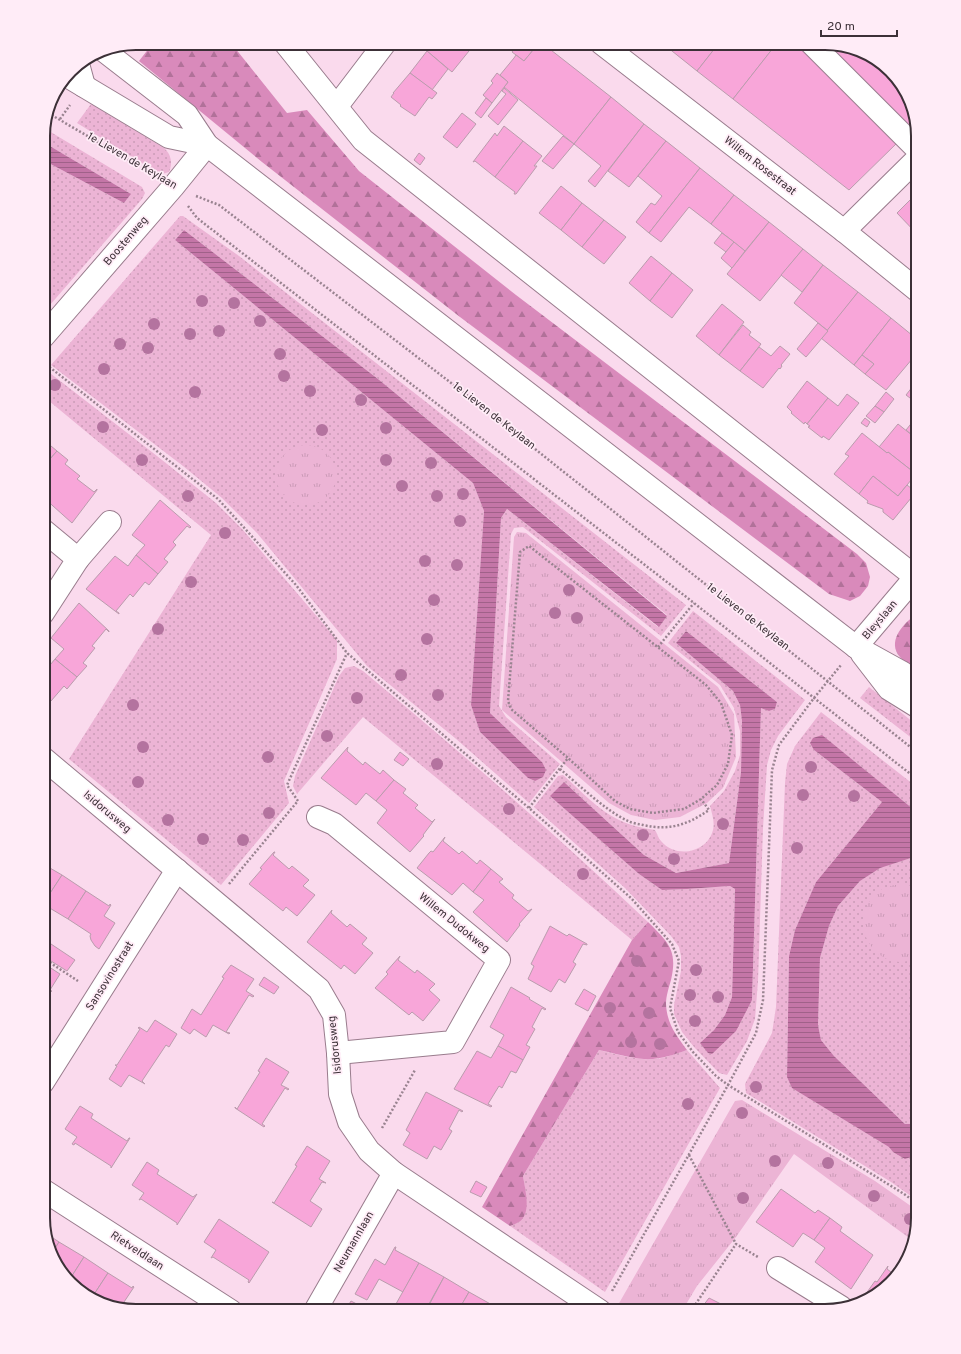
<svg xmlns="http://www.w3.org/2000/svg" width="961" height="1354" viewBox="0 0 961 1354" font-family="Overpass,sans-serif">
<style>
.grass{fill:url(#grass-dots);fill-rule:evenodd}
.forest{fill:url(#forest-firs)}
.park{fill:url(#park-tufts)}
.water{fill:url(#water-rules)}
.building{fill:#f8a6d9;stroke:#ba9cad}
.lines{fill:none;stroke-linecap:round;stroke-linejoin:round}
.minor-casing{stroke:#997c8d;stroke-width:24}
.major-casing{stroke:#997c8d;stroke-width:24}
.path{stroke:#998390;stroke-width:2.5;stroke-dasharray:2 2;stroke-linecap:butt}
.minor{stroke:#fff;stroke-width:22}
.major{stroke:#fff;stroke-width:22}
.tree{fill:#b4739f}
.labels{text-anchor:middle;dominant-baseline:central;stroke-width:3.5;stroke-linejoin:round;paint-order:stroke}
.street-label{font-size:11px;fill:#3c3037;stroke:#ffecf7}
.rim{fill:none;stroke:#3c3037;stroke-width:2}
</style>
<defs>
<pattern id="grass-dots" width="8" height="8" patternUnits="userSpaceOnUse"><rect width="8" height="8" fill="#ecb4d5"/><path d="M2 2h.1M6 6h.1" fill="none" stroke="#cb9bb7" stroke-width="1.8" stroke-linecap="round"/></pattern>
<pattern id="forest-firs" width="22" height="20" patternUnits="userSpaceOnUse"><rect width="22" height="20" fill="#d98abb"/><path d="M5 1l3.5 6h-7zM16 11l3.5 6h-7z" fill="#b17199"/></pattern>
<pattern id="park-tufts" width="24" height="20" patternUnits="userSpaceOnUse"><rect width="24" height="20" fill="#ecb4d5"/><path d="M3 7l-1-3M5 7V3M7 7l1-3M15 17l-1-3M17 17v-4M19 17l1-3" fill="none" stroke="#cb9bb7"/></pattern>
<pattern id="water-rules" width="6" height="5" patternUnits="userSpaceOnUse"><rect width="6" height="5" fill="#c476a7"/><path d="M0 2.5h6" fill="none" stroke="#a06189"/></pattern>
</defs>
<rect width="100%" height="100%" fill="#fadaed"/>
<g class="grass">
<path d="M 91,104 L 164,148 C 171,154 173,163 169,172 L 162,174 L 158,173 L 77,123 Z"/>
<polygon points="44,128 142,187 145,193 142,199 43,313 43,160 124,203 131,194 43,142"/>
<path d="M 180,216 L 183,216 L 239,256 L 686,605 L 661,636 L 523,527 L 514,528 L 511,534 L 499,706 L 506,717 L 560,764 L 529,803 L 455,738 L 367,666 L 257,533 L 222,498 L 183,466 L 51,365 ZM 184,230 L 378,379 L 667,615 L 658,627 L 507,509 L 501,518 L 490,713 L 542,762 L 535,781 L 528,778 L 480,732 L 471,705 L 484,511 L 473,483 L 175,240 Z"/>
<polygon points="46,370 157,456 216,503 243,530 337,640 337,659 284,781 289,803 221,885 69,759 211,535 43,396 43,373"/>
<path d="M 693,611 L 805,700 L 778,736 L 771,750 L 767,765 L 763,828 L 758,981 L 755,1019 L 747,1041 L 727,1075 L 719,1073 L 694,1047 L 682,1032 L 674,1014 L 674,1005 L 681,971 L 681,956 L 679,947 L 671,936 L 625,888 L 534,807 L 558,776 L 563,775 C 580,790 599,811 619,820 C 631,826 643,828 655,830 C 657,833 658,838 661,841 C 676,859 707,853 713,830 C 715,822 712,814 710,806 L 724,791 L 735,771 L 740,755 L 740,731 L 734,708 L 720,685 L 668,643 ZM 686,631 L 777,702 L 775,709 L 769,711 L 761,707 L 752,1000 L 700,1043 L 714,1030 L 725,1015 L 732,997 L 735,889 L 730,886 L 687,889 L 662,890 L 639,874 L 551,796 L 564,782 L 644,855 L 676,873 L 729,863 L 741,772 L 742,721 L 740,705 L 733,691 L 676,643 Z"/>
<path d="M 354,666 L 363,671 C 460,752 556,834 648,922 L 632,940 L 363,717 L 297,794 L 293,786 L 295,776 L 339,676 L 345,668 Z"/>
<polygon points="869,687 918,726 918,743 860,698"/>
<polygon points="821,712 918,788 918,813 822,736 814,750 882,802 816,882 795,930 789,956 787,1077 793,1088 890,1147 893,1152 914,1156 918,1153 918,1201 891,1182 746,1093 745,1084 772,1033 776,1007 785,783 787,764 795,746"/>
<polygon points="914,857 918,857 918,1128 912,1124 905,1124 834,1056 821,1040 818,1025 820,958 829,926 838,906 860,881 880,867"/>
<path d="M 599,1050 C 620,1055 644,1063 666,1057 C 673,1055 680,1052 687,1050 L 720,1088 L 605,1292 L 510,1226 L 519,1222 L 526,1195 L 523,1176 Z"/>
</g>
<g class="forest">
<polygon points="153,43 231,43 287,113 307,110 359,171 516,295 857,554 866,563 870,577 868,586 860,596 850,601 829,594 460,317 262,162 139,61"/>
<path d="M 914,616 L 918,616 L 918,677 L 910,671 L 913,667 C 909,664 903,661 900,657 C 887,642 902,625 914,616 Z"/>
<path d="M 648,922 C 668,942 678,950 671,980 C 669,987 666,996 666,1004 C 667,1024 676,1035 687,1050 C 673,1055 659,1060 644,1059 C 629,1058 614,1053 599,1050 L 523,1176 C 525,1189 532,1213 519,1222 C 516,1224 512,1225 510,1226 L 482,1207 L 632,940 Z"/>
</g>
<g class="park">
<circle cx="306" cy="475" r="30"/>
<polygon points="517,532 526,533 718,687 734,714 736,757 723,788 707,803 680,817 655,820 631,815 609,803 502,710 514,537"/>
<path d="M 894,885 L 907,885 L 918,888 L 918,957 C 885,976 849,936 869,902 C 872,897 877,892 882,889 C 886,887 890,886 894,885 Z"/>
<polygon points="742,1100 875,1181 918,1211 918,1218 912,1240 794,1154 736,1237 697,1286 682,1311 626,1311 618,1305 735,1101"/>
</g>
<g class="water">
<polygon points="43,142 131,194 124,203 43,160"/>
<polygon points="184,230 378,379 667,616 659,627 507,509 501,518 490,713 542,762 546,770 543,777 535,781 528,778 480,732 471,705 484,511 473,483 175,240"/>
<polygon points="686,631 777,702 775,709 769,711 761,708 752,1000 736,1031 712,1054 708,1053 700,1043 714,1030 725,1015 732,997 735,889 730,886 687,889 662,890 639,874 550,796 564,782 644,855 676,873 729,863 741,772 742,721 740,705 733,691 676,643"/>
<polygon points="822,735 918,813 918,857 914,857 880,868 860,881 838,906 829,926 820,958 818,1025 821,1040 834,1056 905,1124 912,1124 918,1128 918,1153 914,1156 905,1159 893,1152 889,1147 792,1088 787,1077 789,956 795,930 816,882 882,802 814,750 810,743 813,738"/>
</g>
<g class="building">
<polygon points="433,43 459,43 469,51 452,72 427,51"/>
<polygon points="459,43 470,43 466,48"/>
<polygon points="501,43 510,43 507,47"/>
<polygon points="519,43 539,43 524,61 512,52"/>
<polygon points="539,43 542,43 611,97 574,144 504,87 508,82 500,75 514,58 516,55 524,61"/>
<polygon points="662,43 719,43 697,71"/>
<polygon points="719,43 769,43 774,47 733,99 697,71"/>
<polygon points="769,43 777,43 774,47"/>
<polygon points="777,43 799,43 898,142 849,190 733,99"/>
<polygon points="826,43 831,43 835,44 831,48"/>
<polygon points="835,44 872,56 905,89 914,123 911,127 912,128 911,129 831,48"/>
<polygon points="427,51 448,69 432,90 410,73"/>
<polygon points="410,73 437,93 432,99 429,97 415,116 400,106 401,105 391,97 394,93 393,93"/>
<polygon points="497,73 508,82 492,103 483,95 493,83 491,81"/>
<polygon points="504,88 518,100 498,125 488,116 506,94 502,91"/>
<polygon points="611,97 644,124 595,187 588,181 601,166 574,144"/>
<polygon points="486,98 492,103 481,118 475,113"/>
<polygon points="462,113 476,124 457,148 443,137"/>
<polygon points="644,124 666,141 629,187 608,171"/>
<polygon points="504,126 523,141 495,177 475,161 473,162 495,133 497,136"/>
<polygon points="563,136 574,144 553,169 542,161"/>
<polygon points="523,141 542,156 534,166 537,166 516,194 514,194 515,192 495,177"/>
<polygon points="666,141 700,168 649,233 636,222 651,203 655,205 662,196 638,176"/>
<polygon points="419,153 425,158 420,165 414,160"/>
<polygon points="700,168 734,195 711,224 689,207 661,242 649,233"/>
<polygon points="561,186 582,203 561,230 539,213"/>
<polygon points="918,192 918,235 897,213"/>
<polygon points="734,195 769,222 745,251 711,224"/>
<polygon points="582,203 604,220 582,247 561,230"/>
<polygon points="604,220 626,237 604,264 582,247"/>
<polygon points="769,222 803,249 760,301 727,274"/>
<polygon points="722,233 734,242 726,252 714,243"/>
<polygon points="734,242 745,251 732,268 721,258"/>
<polygon points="803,249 823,265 802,292 781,275"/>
<polygon points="651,256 672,273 650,301 629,283"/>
<polygon points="823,265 858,292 828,331 794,303"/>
<polygon points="672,273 693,290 672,318 650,301"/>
<polygon points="858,292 891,318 854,365 821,338"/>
<polygon points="722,304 744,322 719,355 696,336"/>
<polygon points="891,318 918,340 918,352 886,390 865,374 874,364 862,355"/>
<polygon points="818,323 828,331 806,357 797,349"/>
<polygon points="743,325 751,332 749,335 761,344 740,371 719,355"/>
<polygon points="780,346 790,354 781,365 782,366 780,369 779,368 763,388 740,371 759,347 771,356"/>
<polygon points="862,355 874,364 865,374 854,365"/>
<polygon points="918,360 918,375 911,369"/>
<polygon points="807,381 828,398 807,424 805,422 804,424 791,413 792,412 787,407"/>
<polygon points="913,386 918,390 918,404 906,395"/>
<polygon points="886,392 894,399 884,412 875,406"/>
<polygon points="847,394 859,403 829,440 823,436 822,438 808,427 810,426 807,424 828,398 838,406"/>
<polygon points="875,406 884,412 875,423 866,416"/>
<polygon points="918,415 918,440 906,430"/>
<polygon points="865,418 870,422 867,427 861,423"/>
<polygon points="898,424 918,440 918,471 916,474 888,452 887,453 879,447"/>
<polygon points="862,433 887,453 888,452 916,474 898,496 873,476 859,494 834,474 849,456 845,454"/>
<polygon points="45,441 57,451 43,467 43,444"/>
<polygon points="57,451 68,460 65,464 80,476 77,479 94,492 97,489 97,490 72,523 43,497 43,488 49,481 43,476 43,467"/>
<polygon points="873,476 898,496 907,485 916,492 893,520 883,512 883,509 867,503 868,501 859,494"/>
<polygon points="160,500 191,527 190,528 187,526 173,542 176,545 164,559 168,562 158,574 136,555 145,545 132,535"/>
<polygon points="136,555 158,574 149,585 145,582 133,597 130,594 116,611 119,613 119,614 86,589 115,556 128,566"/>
<polygon points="79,603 109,631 109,632 106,629 92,646 95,648 83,663 87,666 77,677 55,659 64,649 51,638"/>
<polygon points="55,659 77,677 67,689 64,686 51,701 49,698 43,705 43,667 46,670"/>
<polygon points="348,747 347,751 363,765 365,762 380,774 383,770 394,780 376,801 366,793 356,805 321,778"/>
<polygon points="400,752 409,759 403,766 394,760"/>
<polygon points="394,780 406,789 403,793 418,805 415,808 432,822 435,819 423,835 424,836 423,837 410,852 377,823 387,810 376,801"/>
<polygon points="445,837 443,841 459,854 462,851 477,864 480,860 491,869 473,892 463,883 452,895 417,868 429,853 431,851 433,852"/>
<polygon points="274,852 275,852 273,855 289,869 292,866 309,880 303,886 315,895 297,916 286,907 283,911 249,884 262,869 260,868"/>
<polygon points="43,864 62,875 43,904"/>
<polygon points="491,869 503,879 499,882 514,895 512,898 528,911 532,909 519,924 520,925 507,942 473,912 484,900 473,892"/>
<polygon points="62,875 86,891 68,919 43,904"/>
<polygon points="86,891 109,906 110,904 111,905 104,916 115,923 99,949 95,946 91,940 90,936 91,934 68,919"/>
<polygon points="332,910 331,913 347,927 350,924 367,938 362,944 373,953 355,974 344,965 341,969 307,942"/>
<polygon points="550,926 567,936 569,934 587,944 587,945 583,944 573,962 576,964 565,983 559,979 551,992 528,979 534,966 531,964"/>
<polygon points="43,943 49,947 43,956"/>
<polygon points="51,944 75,960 67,971 43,956"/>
<polygon points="400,956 398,960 415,973 417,970 435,984 429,990 440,1000 423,1021 412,1012 409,1015 375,988 388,974 386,972"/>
<polygon points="43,963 60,974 50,990 52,991 51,992 49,991 43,1001"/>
<polygon points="231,965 254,979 246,991 254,996 253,997 249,995 226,1032 230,1033 229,1034 213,1025 206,1037 194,1029 190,1034 181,1028 192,1009 201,1015 224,978 222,977"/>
<polygon points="264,977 279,987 274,994 259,985"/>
<polygon points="511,987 530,998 529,999 546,1009 545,1010 542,1008 532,1027 535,1029 526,1045 530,1047 523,1060 498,1046 504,1035 490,1027"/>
<polygon points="584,989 596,996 588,1011 575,1004"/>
<polygon points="155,1020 177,1034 169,1047 166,1045 142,1081 145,1084 129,1075 121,1087 109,1079 117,1066 115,1065 117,1065 140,1029 138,1028 139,1027 147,1032"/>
<polygon points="498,1046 523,1060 516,1073 511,1071 502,1088 499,1086 488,1104 492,1106 491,1107 454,1089 477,1051 491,1058"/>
<polygon points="266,1058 289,1072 281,1085 289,1089 288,1090 285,1088 262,1124 265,1126 264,1127 235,1108 235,1107 237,1109 260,1072 258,1071"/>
<polygon points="426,1092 463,1111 462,1112 459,1110 449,1129 452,1131 441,1150 434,1146 427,1159 403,1145 410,1133 406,1130"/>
<polygon points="80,1106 93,1114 91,1118 127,1141 129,1138 130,1138 111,1168 111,1166 75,1143 74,1145 72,1144 77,1137 65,1129"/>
<polygon points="307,1146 330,1161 319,1179 326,1183 322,1182 310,1201 322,1209 311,1227 272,1202 274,1203 297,1166 295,1165"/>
<polygon points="147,1162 159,1170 157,1174 193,1197 197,1194 177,1225 177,1223 141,1199 139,1200 144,1193 132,1185"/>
<polygon points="476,1181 487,1187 481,1197 470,1192"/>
<polygon points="781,1189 815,1213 818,1210 830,1218 814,1240 803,1233 793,1247 756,1222"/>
<polygon points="830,1218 842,1227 840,1231 873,1255 851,1289 815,1262 825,1248 814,1240"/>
<polygon points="219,1219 269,1252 249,1283 248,1282 249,1280 213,1257 211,1258 216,1250 204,1242"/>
<polygon points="47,1234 59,1242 52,1253"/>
<polygon points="59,1242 84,1257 70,1279 56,1265 52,1253"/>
<polygon points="395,1247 396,1247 395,1250 419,1263 403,1292 379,1279 367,1300 355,1294 375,1259 385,1265"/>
<polygon points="84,1257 108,1273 91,1299 70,1279"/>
<polygon points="419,1263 444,1277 425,1311 414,1311 409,1308 406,1311 392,1311"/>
<polygon points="888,1266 887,1269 895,1275 872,1298 866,1300 863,1298 875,1281 877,1282"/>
<polygon points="108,1273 132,1288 133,1286 134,1287 120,1308 91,1299"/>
<polygon points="444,1277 469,1292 458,1311 435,1311 428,1307"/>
<polygon points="469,1292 494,1306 491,1311 458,1311"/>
<polygon points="709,1298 721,1304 722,1305 720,1309 725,1311 699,1311"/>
<polygon points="351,1301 370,1311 345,1311"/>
<polygon points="494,1306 503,1311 491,1311"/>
</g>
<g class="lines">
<defs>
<g id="minor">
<polyline points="285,43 363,140 918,579"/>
<polyline points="601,43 844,231 918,291"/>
<polyline points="811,43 918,150"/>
<polyline points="78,64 84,86"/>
<polyline points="337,106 385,43"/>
<polyline points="844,231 918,158"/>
<polyline points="43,337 173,187 207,145"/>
<polyline points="43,530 78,559"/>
<polyline points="43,613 78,559 110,522"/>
<polyline points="856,647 918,574"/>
<polyline points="43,758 319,989 334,1015 338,1053 340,1094 349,1122 369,1151 394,1173 600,1311"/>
<polyline points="318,817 334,824 499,960 453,1042 338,1053"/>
<polyline points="43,1082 177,870"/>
<polyline points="43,1190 231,1311"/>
<polyline points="778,1268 841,1307"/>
<polyline points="315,1311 394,1173"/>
</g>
<g id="major">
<polyline points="103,50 187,115 207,145 856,647 903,673 918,687"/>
<polyline points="67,76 169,137 207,145"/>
<polyline points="862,654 889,689 918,707"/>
</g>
</defs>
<use href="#minor" class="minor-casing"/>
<use href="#major" class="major-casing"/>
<g class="path">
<polyline points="48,113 153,174"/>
<polyline points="60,119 70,105"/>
<polyline points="196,196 219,205 472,399 918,753"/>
<polyline points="188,206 197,218 694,603 918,780"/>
<polyline points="43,362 218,499 296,585 347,653 529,808 631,898 672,944 679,961 670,1008 678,1032 693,1052 716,1076 728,1085 904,1194 918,1204"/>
<polyline points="658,647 694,603"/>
<path d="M 560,769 C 579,785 606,811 628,821 C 632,823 638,824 643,825 C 669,831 687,825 709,810 L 701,799"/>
<polyline points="298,801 287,785 347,653"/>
<polyline points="529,808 568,758 511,709 508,701 520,552 529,546 706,685 721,703 732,735 728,764 717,785 701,799 684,809 653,813 630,809 615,801 568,758"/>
<polyline points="229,884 297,802"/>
<polyline points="43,958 78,981"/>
<polyline points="382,1128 415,1070"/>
<polyline points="689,1155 736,1244"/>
<polyline points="612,1291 728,1085 756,1033 763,1000 772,770 779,745 814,698 841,665"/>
<polyline points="691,1311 736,1244 758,1257"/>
</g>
<use href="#minor" class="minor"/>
<use href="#major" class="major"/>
</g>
<g class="tree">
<circle cx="202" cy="301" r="6"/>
<circle cx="234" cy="303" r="6"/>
<circle cx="260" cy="321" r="6"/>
<circle cx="154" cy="324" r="6"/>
<circle cx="219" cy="331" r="6"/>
<circle cx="190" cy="334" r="6"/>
<circle cx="120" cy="344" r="6"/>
<circle cx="148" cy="348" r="6"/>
<circle cx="280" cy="354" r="6"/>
<circle cx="104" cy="369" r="6"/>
<circle cx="284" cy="376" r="6"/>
<circle cx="55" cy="385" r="6"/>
<circle cx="310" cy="391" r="6"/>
<circle cx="195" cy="392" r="6"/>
<circle cx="361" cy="400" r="6"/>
<circle cx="103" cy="427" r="6"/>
<circle cx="386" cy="428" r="6"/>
<circle cx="322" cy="430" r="6"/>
<circle cx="142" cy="460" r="6"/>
<circle cx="386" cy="460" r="6"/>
<circle cx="431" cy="463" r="6"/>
<circle cx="402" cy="486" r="6"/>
<circle cx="463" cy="494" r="6"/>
<circle cx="188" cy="496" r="6"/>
<circle cx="437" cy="496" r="6"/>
<circle cx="460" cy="521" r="6"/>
<circle cx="225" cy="533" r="6"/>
<circle cx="425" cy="561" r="6"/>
<circle cx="457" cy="565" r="6"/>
<circle cx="191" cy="582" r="6"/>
<circle cx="569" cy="590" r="6"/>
<circle cx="434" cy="600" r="6"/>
<circle cx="555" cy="613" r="6"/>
<circle cx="577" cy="618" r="6"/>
<circle cx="158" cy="629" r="6"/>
<circle cx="427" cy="639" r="6"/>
<circle cx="401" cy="675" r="6"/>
<circle cx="438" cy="695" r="6"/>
<circle cx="357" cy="698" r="6"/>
<circle cx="133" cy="705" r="6"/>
<circle cx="327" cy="736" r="6"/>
<circle cx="143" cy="747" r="6"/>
<circle cx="268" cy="757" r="6"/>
<circle cx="437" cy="764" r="6"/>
<circle cx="811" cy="767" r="6"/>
<circle cx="138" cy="782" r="6"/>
<circle cx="803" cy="795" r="6"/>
<circle cx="854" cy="796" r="6"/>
<circle cx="509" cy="809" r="6"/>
<circle cx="269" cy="813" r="6"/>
<circle cx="168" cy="820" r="6"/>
<circle cx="723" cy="824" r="6"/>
<circle cx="643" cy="835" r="6"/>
<circle cx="203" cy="839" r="6"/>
<circle cx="243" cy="840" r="6"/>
<circle cx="797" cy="848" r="6"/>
<circle cx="674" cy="859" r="6"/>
<circle cx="583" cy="874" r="6"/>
<circle cx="637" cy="961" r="6"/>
<circle cx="696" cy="970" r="6"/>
<circle cx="690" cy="995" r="6"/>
<circle cx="718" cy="997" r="6"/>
<circle cx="610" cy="1008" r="6"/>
<circle cx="649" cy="1013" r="6"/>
<circle cx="695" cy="1021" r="6"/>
<circle cx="631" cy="1042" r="6"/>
<circle cx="660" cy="1044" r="6"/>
<circle cx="756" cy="1087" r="6"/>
<circle cx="688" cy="1104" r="6"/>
<circle cx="742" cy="1113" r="6"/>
<circle cx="775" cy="1161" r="6"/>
<circle cx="828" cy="1163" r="6"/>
<circle cx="874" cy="1196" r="6"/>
<circle cx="743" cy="1198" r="6"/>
<circle cx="910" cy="1219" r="6"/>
</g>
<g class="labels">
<g class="street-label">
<text transform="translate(132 161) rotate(30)">1e Lieven de Keylaan</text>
<text transform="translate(760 166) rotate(38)">Willem Rosestraat</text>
<text transform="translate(126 241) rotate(-49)">Boostenweg</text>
<text transform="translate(494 416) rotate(38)">1e Lieven de Keylaan</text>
<text transform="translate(748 617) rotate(38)">1e Lieven de Keylaan</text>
<text transform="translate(880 620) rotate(-50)">Bleyslaan</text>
<text transform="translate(107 812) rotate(40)">Isidorusweg</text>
<text transform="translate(454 923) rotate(39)">Willem Dudokweg</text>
<text transform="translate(110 976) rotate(-58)">Sansovinostraat</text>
<text transform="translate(335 1045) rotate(-96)">Isidorusweg</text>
<text transform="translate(354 1242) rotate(-60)">Neumannlaan</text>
<text transform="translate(137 1251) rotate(33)">Rietveldlaan</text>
</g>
</g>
<path d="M0 0H961V1354H0ZM136 50H825A86 86 0 0 1 911 136V1218A86 86 0 0 1 825 1304H136A86 86 0 0 1 50 1218V136A86 86 0 0 1 136 50Z" fill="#ffecf7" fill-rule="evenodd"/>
<path class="rim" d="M136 50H825A86 86 0 0 1 911 136V1218A86 86 0 0 1 825 1304H136A86 86 0 0 1 50 1218V136A86 86 0 0 1 136 50Z"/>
<path d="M821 30v6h76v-6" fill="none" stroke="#3c3037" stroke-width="2"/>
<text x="827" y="30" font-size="12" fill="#3c3037" stroke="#ffecf7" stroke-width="3" paint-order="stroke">20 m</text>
</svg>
